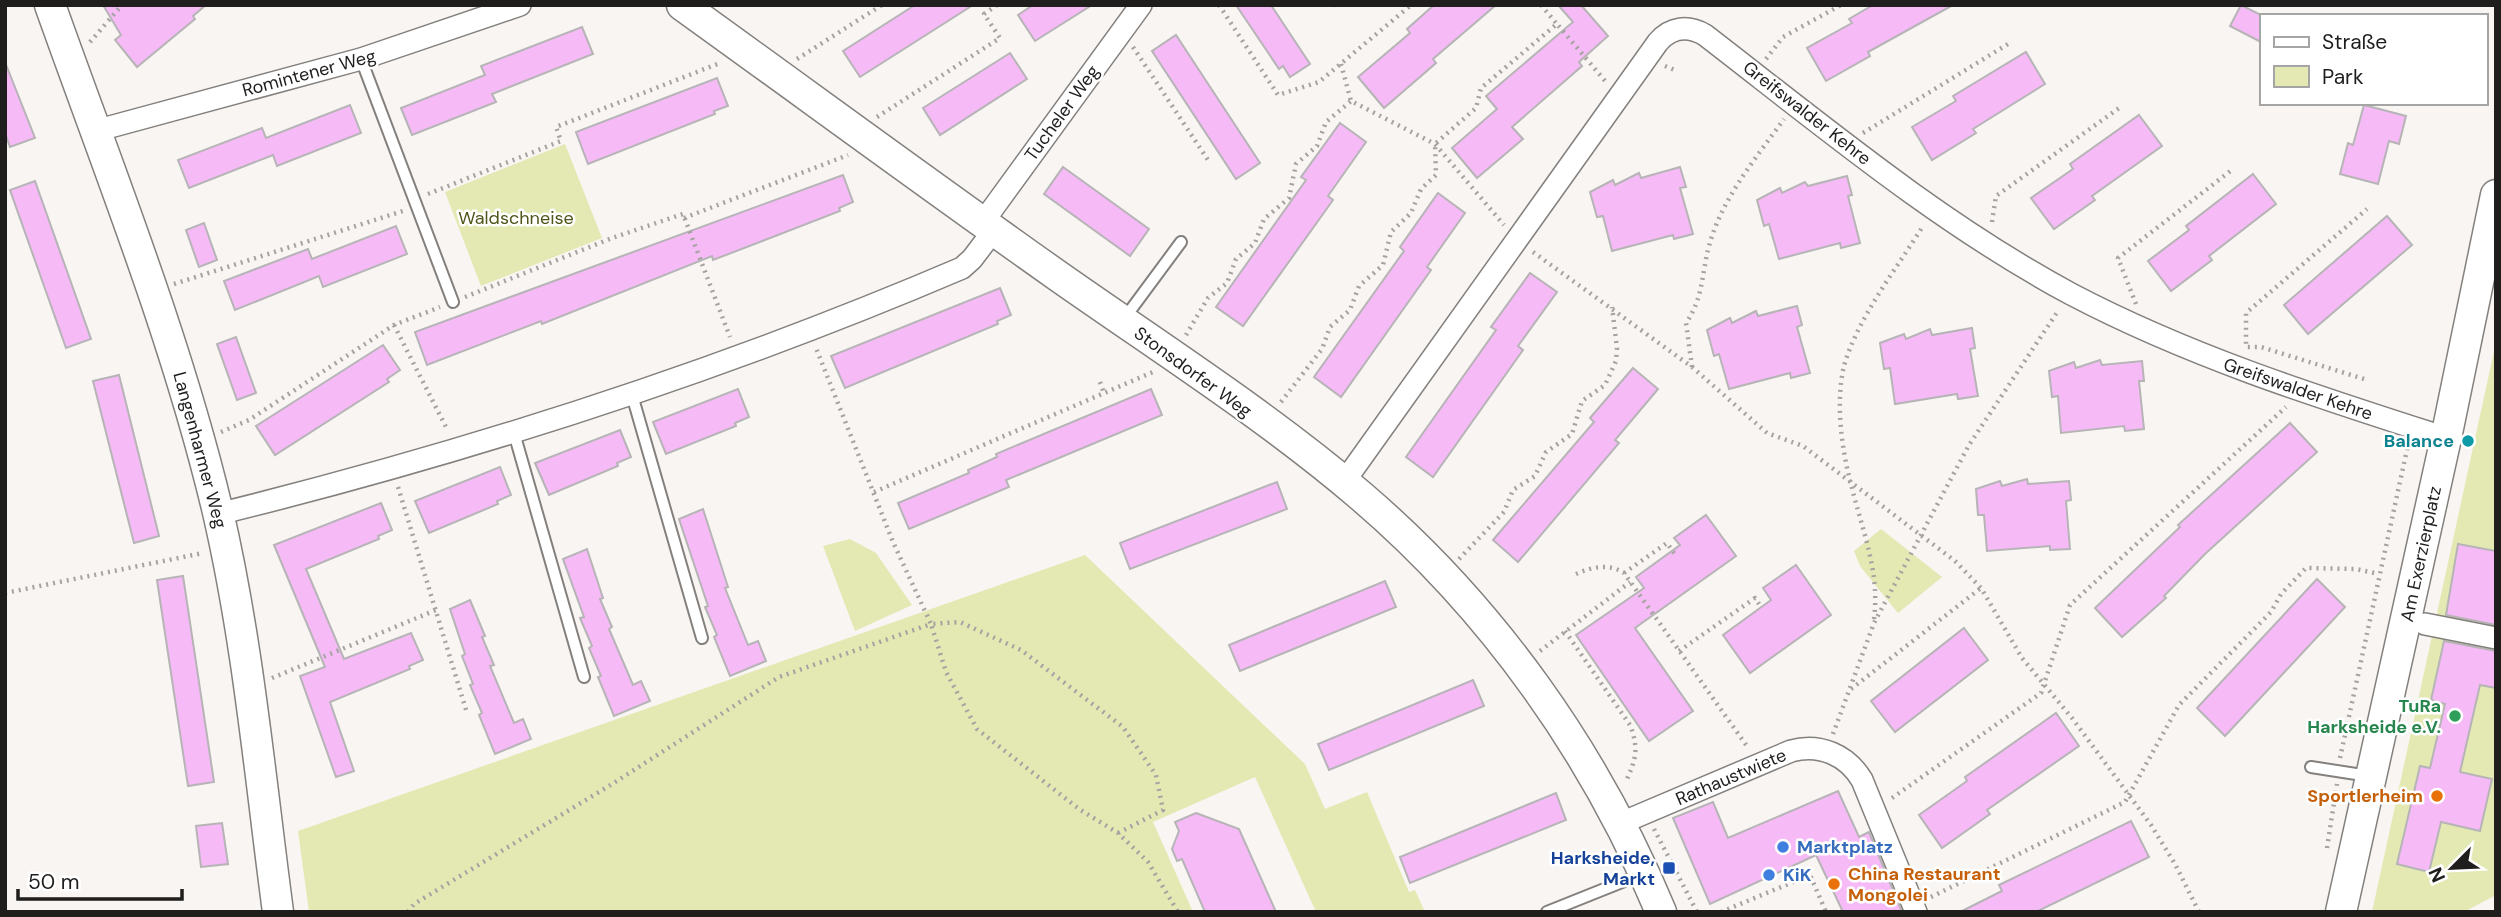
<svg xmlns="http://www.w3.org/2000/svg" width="2501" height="917" viewBox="0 0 2501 917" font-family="'DM Sans',sans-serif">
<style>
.green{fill:#e4e9b3}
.building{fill:#f6bbf7;stroke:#b6b4b6;stroke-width:2}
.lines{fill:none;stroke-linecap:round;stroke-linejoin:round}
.lane-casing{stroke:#83807e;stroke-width:14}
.street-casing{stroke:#83807e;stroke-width:24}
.secondary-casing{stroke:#83807e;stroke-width:33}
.path{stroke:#a5a3a1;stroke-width:4.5;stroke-dasharray:2 5;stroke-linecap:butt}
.lane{stroke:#fff;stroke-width:10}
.street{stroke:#fff;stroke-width:21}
.secondary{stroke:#fff;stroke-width:30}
.culture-dot{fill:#0f9aa8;stroke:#fff;stroke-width:2.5}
.leisure-dot{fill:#2e9e5b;stroke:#fff;stroke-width:2.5}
.food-dot{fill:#e8710a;stroke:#fff;stroke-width:2.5}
.shop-dot{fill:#3f7fe0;stroke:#fff;stroke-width:2.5}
.transit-dot{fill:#1a4fb4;stroke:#fff;stroke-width:2.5}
.labels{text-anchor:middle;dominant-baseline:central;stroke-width:5;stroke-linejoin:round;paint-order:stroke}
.street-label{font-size:18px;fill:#1f1e1d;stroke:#fff}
.park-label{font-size:18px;fill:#505418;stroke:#fff}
.culture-label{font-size:18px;font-weight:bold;fill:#0d838f;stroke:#fff;text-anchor:end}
.leisure-label{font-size:18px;font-weight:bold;fill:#27864d;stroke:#fff;text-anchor:end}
.food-label{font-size:18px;font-weight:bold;fill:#c56008;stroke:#fff;text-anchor:end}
.shop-label{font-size:18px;font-weight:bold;fill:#366cbe;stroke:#fff;text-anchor:start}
.transit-label{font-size:18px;font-weight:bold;fill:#164399;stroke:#fff;text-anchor:end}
</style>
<rect width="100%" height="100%" fill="#f8f5f2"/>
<g class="green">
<polygon points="565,144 602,238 481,286 445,192"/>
<polygon points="2496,342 2496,895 2464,912 2372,912"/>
<polygon points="1881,529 1942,577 1898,613 1860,566 1854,551"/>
<polygon points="850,539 876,553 912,605 855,631 823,546"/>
<polygon points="1085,555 1305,764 1325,809 1367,792 1409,892 1415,890 1425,912 1316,912 1255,777 1153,822 1193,912 309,912 298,831"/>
</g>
<g class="building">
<polygon points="103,5 206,5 193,16 195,19 137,67 115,40 121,35"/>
<polygon points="915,5 973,5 860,77 843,51"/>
<polygon points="1033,5 1092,5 1035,41 1018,15"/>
<polygon points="1236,5 1271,5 1310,64 1290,77 1283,66 1279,69"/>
<polygon points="1434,5 1496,5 1433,59 1436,63 1384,108 1358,77 1410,33 1407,29"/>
<polygon points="1558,5 1581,5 1608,36 1579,62 1582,66 1512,127 1523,139 1477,178 1452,148 1497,109 1486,96 1573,22"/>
<polygon points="1873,5 1953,5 1868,52 1870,56 1826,81 1807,48 1852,23 1849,19"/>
<polygon points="2241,5 2261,15 2261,42 2230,26"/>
<polygon points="582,27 593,54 492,94 496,102 412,135 401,108 485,75 481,66"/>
<polygon points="1176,35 1260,163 1236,179 1152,51"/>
<polygon points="2026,52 2045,84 1973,129 1976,133 1932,160 1912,127 1956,101 1953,96"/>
<polygon points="1010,53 1027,79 940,135 923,108"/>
<polygon points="5,62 35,138 10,147 5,133"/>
<polygon points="717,78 728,106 714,111 715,114 588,164 576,132"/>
<polygon points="350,105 361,133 277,166 273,155 189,188 178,160 262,128 266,138"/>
<polygon points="2364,105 2406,116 2399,144 2389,141 2378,184 2340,174 2348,143 2353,145"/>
<polygon points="2139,115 2162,146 2092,196 2095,200 2054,229 2031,198 2073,169 2070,164"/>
<polygon points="1340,123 1366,142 1328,196 1333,200 1243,326 1216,307 1306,180 1301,177"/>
<polygon points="1063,167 1149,229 1130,256 1044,194"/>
<polygon points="1680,167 1686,187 1680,188 1693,234 1674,239 1673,235 1612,251 1603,216 1597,217 1590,192 1613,180 1615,185 1639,173 1641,178"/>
<polygon points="2253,174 2276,204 2209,256 2212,260 2171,291 2148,261 2189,230 2186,226"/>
<polygon points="843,175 853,202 839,208 840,211 713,260 712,256 542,324 541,321 427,365 415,332"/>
<polygon points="1847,176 1852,195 1848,196 1860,243 1841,248 1840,243 1779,259 1769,224 1764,226 1757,200 1780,188 1782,193 1805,182 1808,186"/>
<polygon points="35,181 91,339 66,348 10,190"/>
<polygon points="1438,193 1465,213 1427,267 1431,270 1341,397 1314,377 1404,251 1400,247"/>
<polygon points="2387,216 2412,245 2308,334 2284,305"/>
<polygon points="204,223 217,260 199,267 186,230"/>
<polygon points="396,226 407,254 323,287 319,276 235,310 224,281 308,249 312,259"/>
<polygon points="1530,273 1557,292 1518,346 1523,350 1433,477 1406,457 1496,330 1491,327"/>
<polygon points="1000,288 1011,315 997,321 998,324 845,388 831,356"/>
<polygon points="1797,306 1802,325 1797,327 1810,373 1791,378 1790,373 1729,389 1719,354 1714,356 1707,330 1730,318 1732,323 1756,311 1758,316"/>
<polygon points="1972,328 1975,348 1970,349 1978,396 1958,399 1957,394 1895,404 1890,368 1884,369 1880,343 1904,334 1906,339 1930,329 1932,335"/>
<polygon points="236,337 256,393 237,400 217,344"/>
<polygon points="383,345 400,370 387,379 389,382 275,455 256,426"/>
<polygon points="2100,360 2102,365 2142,361 2144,381 2139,381 2144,429 2125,431 2124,426 2061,433 2058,396 2052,397 2049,371 2074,362 2076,368"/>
<polygon points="1633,368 1658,389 1615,440 1619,443 1518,562 1493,540 1594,422 1590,418"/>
<polygon points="119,375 159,536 134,543 93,381"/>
<polygon points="738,389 749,417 735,423 736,426 666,454 653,422"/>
<polygon points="1151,389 1162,415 1006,480 1009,487 909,529 898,503 969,473 968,470 997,457 996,454"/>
<polygon points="2290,423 2317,452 2205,554 2164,596 2166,598 2122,637 2095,608 2180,527 2178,525"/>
<polygon points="620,430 631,457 617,463 618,466 549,495 535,463"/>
<polygon points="500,467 511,495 497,501 498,504 429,533 415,501"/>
<polygon points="2027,479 2028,484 2069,481 2071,500 2066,501 2070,549 2050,550 2050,546 1987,551 1984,515 1978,515 1976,489 2000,481 2002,486"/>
<polygon points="1277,482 1287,509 1130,569 1120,543"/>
<polygon points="381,503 392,530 378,536 379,539 306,569 344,659 411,633 423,660 409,666 410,669 330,702 354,771 336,777 300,676 325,667 274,545"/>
<polygon points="703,509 728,587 725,588 748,645 758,641 766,661 730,676 714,637 717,635 705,607 708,606 679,519"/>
<polygon points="1706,515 1736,556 1635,628 1693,711 1649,741 1576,635 1644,588 1636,577 1680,545 1674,538"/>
<polygon points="2458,544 2496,551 2496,625 2446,615"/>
<polygon points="587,549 603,598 600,599 612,627 609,629 633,685 641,681 650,701 614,716 598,677 601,676 589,648 592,646 580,618 584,617 563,559"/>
<polygon points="1796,565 1831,615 1750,673 1723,635 1771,600 1763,588"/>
<polygon points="183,576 214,782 188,786 157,580"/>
<polygon points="2317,579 2345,607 2225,736 2197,708"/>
<polygon points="1385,581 1396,607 1240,671 1229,645"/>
<polygon points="470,600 485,636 482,637 494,665 490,666 514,723 523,719 531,739 495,754 479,715 482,713 470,685 473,684 462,656 465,654 450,609"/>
<polygon points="1964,628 1988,660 1895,732 1871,701"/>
<polygon points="2444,641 2496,651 2496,688 2480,685 2460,772 2492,779 2480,831 2441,822 2429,872 2397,864 2420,766 2430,768 2445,704 2431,700"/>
<polygon points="1473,680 1484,706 1329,770 1318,744"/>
<polygon points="2056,713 2079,746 1987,810 1990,814 1942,848 1919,815 1967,781 1965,777"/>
<polygon points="1838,791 1859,837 1869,832 1902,912 1843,912 1816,855 1710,904 1673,818 1713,802 1728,838"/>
<polygon points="1556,793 1566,820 1410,883 1400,857"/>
<polygon points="1196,813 1239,829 1276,912 1205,912 1182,859 1177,861 1172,849 1179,831 1175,822"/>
<polygon points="2131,821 2149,857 2036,912 1960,912 2002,891 1999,885"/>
<polygon points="222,823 228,864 201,867 196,826"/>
</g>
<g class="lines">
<defs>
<g id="lane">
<polyline points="361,59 453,302"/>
<polyline points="1124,319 1181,242"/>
<polyline points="632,395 702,638"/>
<polyline points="514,433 584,677"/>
<polyline points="2311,767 2369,776"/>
<polyline points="1547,912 1642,874"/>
</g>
<g id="street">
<polyline points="95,131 361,59 520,5"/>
<polyline points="983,222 1141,5"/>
<path d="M 1344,482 L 1658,42 C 1671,27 1688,25 1705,35 C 1823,126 1939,223 2071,294 C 2191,357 2318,397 2446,438"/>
<path d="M 218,514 C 473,451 721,371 962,268 L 972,259 L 994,230"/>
<polyline points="2425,624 2496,638"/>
<path d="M 1619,824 L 1791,751 C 1820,743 1847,755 1862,780 L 1916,912"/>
</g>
<g id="secondary">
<path d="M 50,5 C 109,171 176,337 217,508 C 248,640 260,777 278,912"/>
<path d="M 682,5 C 807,95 932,187 1058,276 C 1159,347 1266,415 1361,496 C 1492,608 1595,753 1661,912"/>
<polyline points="2341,912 2446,438 2496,195"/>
</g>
</defs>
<use href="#lane" class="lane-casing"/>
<use href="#street" class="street-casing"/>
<use href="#secondary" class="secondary-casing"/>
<g class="path">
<polyline points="1219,5 1278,95 1319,82 1411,5"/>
<polyline points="1335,5 1336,6"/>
<polyline points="1541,5 1556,23"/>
<polyline points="90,42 122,5"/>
<polyline points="1133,47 1210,163"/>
<polyline points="797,59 882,5"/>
<polyline points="1766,59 1783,37 1841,5"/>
<polyline points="1341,64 1351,101 1435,144 1504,225"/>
<polyline points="1665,66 1677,71"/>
<polyline points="877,117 1000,38 984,14 997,5"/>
<polyline points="1863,133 2008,44"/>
<polyline points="428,194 561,141 556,127 720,63"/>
<polyline points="684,218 848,155"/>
<polyline points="1992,222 1996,196 2122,106"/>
<polyline points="1533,252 1692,367 1767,433 1803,446 1955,561 1981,588 2022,658 2072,718 2151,825 2175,864 2199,912"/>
<polyline points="174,284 403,211"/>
<polyline points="465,297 612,238 683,214 730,337"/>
<polyline points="2136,304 2118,258 2233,169"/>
<polyline points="394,325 448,431"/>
<polyline points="1186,335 1208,298 1227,283 1236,259 1255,243 1264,219 1289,198 1296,164 1317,146 1326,122 1351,101"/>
<path d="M 1692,367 L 1686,323 C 1704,296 1701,276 1709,246 C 1722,198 1756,158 1784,119"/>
<polyline points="2364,379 2261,347 2246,347 2246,313 2367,209"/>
<polyline points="1100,382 1104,393"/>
<polyline points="1281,402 1322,349 1330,327 1350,310 1359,286 1383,265 1391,232 1411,213 1421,189 1436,175 1435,144 1476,108 1481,88 1557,24 1606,82"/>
<polyline points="221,432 249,420 394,325 440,307"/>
<polyline points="398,487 467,713"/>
<polyline points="874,492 1153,372"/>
<polyline points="1459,559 1504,512 1513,490 1535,476 1546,452 1572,434 1582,401 1605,385 1616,361 1617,348 1612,307"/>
<polyline points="1624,573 1667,543 1676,556"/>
<path d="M 1576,574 C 1592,567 1609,563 1624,573 L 1749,749"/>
<polyline points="5,593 203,553"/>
<path d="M 1874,619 C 1880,572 1863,533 1852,488 C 1842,452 1835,403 1844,366 C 1857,319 1897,268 1923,226"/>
<path d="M 1565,631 L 1630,725 C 1639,748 1636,760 1626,781"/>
<polyline points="1540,651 1630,582"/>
<polyline points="1679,651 1755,598 1761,607"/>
<polyline points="272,678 436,610"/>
<polyline points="1851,689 1981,588"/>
<polyline points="1833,734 1874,623 1969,445 2058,311"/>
<polyline points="2340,758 2408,445"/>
<polyline points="1892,798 2041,693 2070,605 2286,407"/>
<polyline points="1654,829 1697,912"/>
<polyline points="1118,833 1163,810 1156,775 1123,727 1021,650 960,622 931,624 946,672 977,729 1079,809 1118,833 1148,862 1178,912"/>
<polyline points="2327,848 2337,784"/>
<polyline points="1931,897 2125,802 2179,705 2271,612 2281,594 2306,568 2356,569 2379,574"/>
<polyline points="408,912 414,904 609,786 779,677 931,624 893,542 816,348"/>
<polyline points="1721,912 1810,875 1826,912"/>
</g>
<use href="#lane" class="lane"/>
<use href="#street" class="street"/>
<use href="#secondary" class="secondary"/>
</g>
<circle class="culture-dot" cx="2468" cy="441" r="7"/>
<circle class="leisure-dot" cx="2455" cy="716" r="7"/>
<g class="food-dot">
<circle cx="2437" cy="796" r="7"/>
<circle cx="1834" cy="884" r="7"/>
</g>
<g class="shop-dot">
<circle cx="1783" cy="847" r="7"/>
<circle cx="1769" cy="875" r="7"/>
</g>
<rect class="transit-dot" x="1662" y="861" width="14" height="14" rx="3.5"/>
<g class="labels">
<g class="street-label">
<text transform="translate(309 73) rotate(-15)">Romintener Weg</text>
<text transform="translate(1062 113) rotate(-54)">Tucheler Weg</text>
<text transform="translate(1807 113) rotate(38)">Greifswalder Kehre</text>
<text transform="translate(1193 372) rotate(36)">Stonsdorfer Weg</text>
<text transform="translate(2298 389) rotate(19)">Greifswalder Kehre</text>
<text transform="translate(200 450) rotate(75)">Langenharmer Weg</text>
<text transform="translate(2421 554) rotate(-78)">Am Exerzierplatz</text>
<text transform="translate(1731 777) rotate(-23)">Rathaustwiete</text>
</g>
<g class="park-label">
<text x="516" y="218">Waldschneise</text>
</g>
<g class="culture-label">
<text x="2454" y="441">Balance</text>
</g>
<g class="leisure-label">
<text x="2441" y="706">TuRa<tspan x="2441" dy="21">Harksheide e.V.</tspan></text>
</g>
<g class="food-label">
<text x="2423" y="796">Sportlerheim</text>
<text x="1848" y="874" text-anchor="start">China Restaurant<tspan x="1848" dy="21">Mongolei</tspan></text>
</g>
<g class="shop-label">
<text x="1797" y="847">Marktplatz</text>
<text x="1783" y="875">KiK</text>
</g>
<g class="transit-label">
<text x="1655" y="858">Harksheide,<tspan x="1655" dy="21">Markt</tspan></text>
</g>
</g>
<rect width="2501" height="917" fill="none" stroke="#1f1e1d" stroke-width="14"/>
<rect x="2260" y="14" width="228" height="91" fill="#ffffff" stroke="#a5a5a5" stroke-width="2"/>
<rect x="2274" y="37" width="35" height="10" fill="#ffffff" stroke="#a5a5a5" stroke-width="2"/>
<text x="2322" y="49" font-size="21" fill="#1f1e1d">Straße</text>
<rect x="2274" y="66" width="35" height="21" fill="#e4e9b3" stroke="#a5a5a5" stroke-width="2"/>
<text x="2322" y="84" font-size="21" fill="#1f1e1d">Park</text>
<g transform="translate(2452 868) rotate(246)" stroke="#ffffff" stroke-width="5" paint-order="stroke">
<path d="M0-5L12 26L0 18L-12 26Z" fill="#1f1e1d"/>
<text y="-10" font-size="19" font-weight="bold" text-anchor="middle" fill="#1f1e1d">N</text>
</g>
<path d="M18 889v10h164v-10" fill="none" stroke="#1f1e1d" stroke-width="3.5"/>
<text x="28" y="889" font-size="21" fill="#1f1e1d" stroke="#ffffff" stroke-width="5" paint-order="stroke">50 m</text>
</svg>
